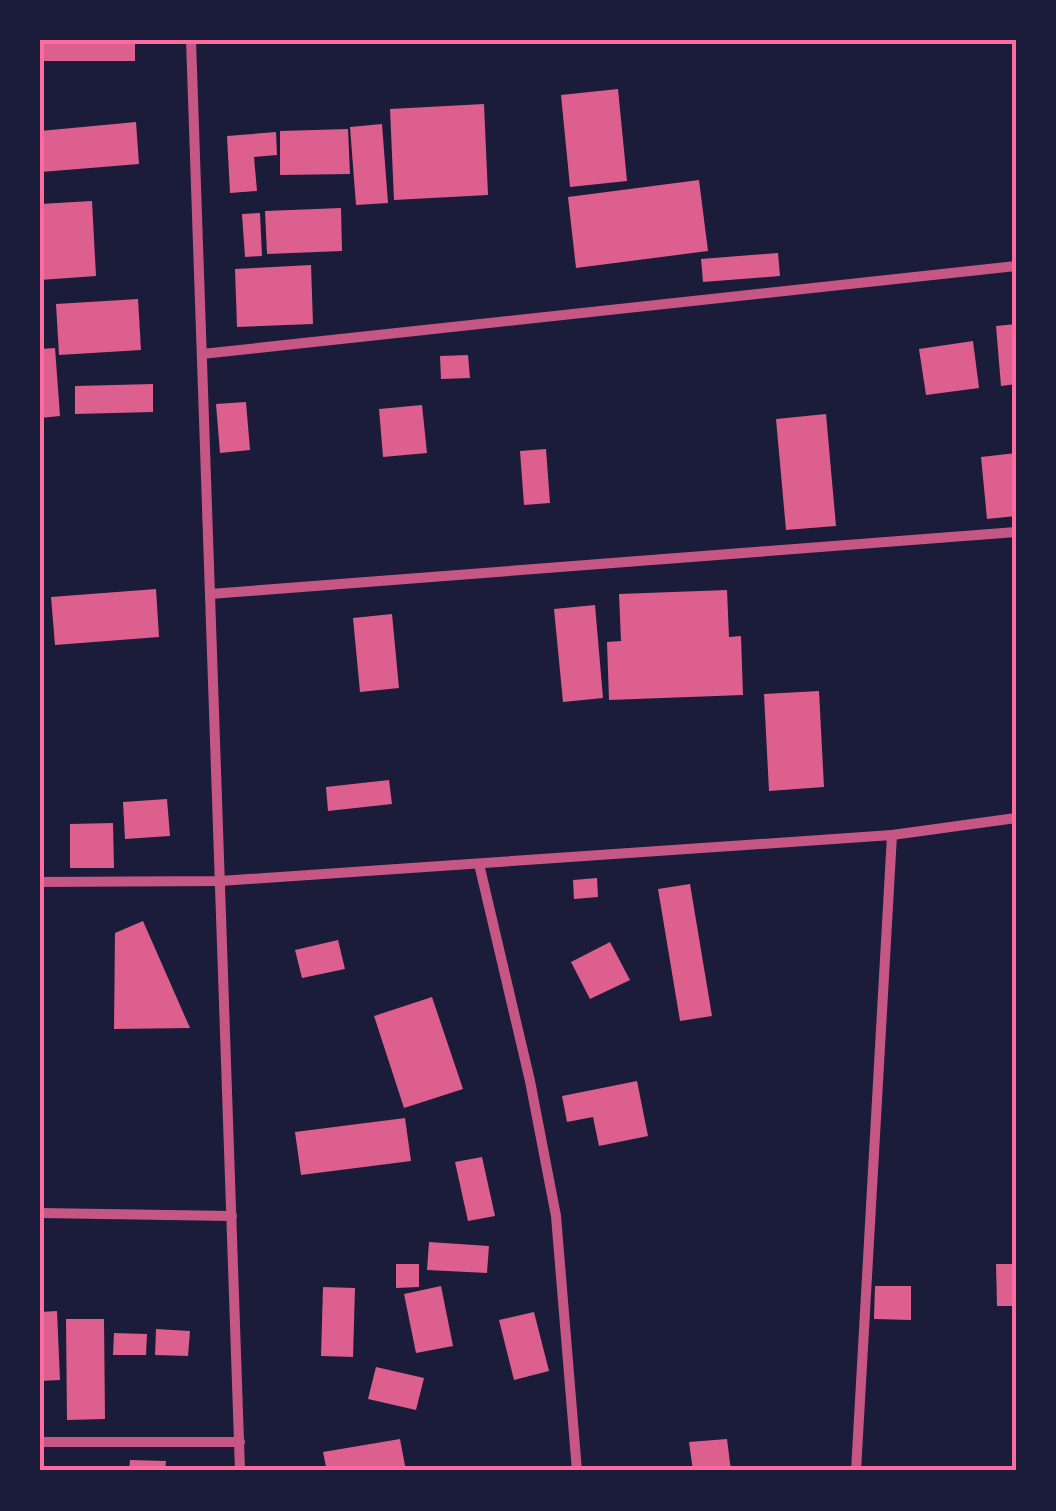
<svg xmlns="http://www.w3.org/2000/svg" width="1056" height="1511" viewBox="0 0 1056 1511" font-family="'Golos Text',sans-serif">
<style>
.building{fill:#dd5f8e}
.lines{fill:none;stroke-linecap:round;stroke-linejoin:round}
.minor{stroke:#c65784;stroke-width:10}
.neatline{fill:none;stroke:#ff6b9d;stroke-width:4}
</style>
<rect width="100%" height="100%" fill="#1b1b3a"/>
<g class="building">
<rect x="40" y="40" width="95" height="21"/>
<polygon points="618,89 627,181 570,187 561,95"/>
<polygon points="484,104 488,195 394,200 390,109"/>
<polygon points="136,122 139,164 41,172 40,131"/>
<polygon points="382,124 388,203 356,205 350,127"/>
<polygon points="348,129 350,174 280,175 280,131"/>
<polygon points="276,132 277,155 254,157 257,191 230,193 227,136"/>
<polygon points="699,180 708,251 576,268 568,197"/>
<polygon points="92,201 96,276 40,280 40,204"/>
<polygon points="341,208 342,251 267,254 265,211"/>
<polygon points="260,213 262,256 245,257 242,214"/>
<polygon points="778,253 780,276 703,282 701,259"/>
<polygon points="311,265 313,324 237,327 235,269"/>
<polygon points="138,299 141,350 59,355 56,304"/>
<polygon points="1016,324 1016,384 1001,386 996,326"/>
<polygon points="973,341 979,388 926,395 919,349"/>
<polygon points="55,348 60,416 40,418 40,349"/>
<polygon points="468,355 470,378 441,379 440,356"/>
<polygon points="153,384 153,412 75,414 75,386"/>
<polygon points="246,402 250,450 220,453 216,404"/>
<polygon points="422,405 427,453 383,457 379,409"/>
<polygon points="826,414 836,526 786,530 776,419"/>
<polygon points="546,449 550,503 524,505 520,451"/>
<polygon points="1016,453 1016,516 987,519 981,457"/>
<polygon points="156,589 159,637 55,645 51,597"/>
<polygon points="727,590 729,637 741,636 743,695 609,700 607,642 621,641 619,594"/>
<polygon points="595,605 603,698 563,702 554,609"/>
<polygon points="392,614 399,688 360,692 353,618"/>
<polygon points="819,691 824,787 769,791 764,694"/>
<polygon points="389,780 392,804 328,811 326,787"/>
<polygon points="167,799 170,836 125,839 123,802"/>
<polygon points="113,823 114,868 70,868 70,824"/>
<polygon points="597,878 598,897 574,899 573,880"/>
<polygon points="690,884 712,1016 680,1021 658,889"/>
<polygon points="143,921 190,1028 114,1029 115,933"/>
<polygon points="338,940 345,969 302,978 295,950"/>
<polygon points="610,942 630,980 590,999 571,962"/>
<polygon points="432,997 463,1089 404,1108 374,1016"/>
<polygon points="637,1081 648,1136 599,1146 593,1117 567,1122 562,1096"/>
<polygon points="405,1118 411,1161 301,1175 295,1132"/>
<polygon points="482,1157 495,1216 468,1221 455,1162"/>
<polygon points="429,1242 489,1246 487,1273 427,1270"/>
<polygon points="396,1264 419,1264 419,1287 396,1288"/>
<polygon points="996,1264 1016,1264 1016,1306 997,1306"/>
<polygon points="441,1286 453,1346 416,1353 404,1294"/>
<polygon points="875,1286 911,1286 911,1320 874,1319"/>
<polygon points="323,1287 355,1288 353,1357 321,1356"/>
<polygon points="57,1311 60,1380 40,1381 40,1312"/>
<polygon points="534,1312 549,1371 514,1380 499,1320"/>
<polygon points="66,1319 104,1319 105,1419 67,1420"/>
<polygon points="156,1329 190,1331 188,1356 155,1355"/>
<polygon points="114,1333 147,1334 146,1355 113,1355"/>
<polygon points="376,1367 424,1378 416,1410 368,1399"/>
<polygon points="400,1439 406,1471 327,1471 323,1452"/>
<polygon points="727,1439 731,1471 693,1471 689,1442"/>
<polygon points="130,1460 166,1461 165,1471 129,1471"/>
</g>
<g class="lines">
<g class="minor">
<polyline points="191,40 240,1471"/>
<polyline points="202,354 1016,266"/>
<polyline points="210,594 1016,532"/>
<polyline points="479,864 530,1081 556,1216 577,1471"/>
<polyline points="40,882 220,881 892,835 1016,818"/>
<polyline points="40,1213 232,1216"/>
<polyline points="40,1442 240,1442"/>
<polyline points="856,1471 892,835"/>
</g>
</g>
<rect width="1056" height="1511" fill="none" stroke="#1b1b3a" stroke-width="85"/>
<rect x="42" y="42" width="972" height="1426" class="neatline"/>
</svg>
